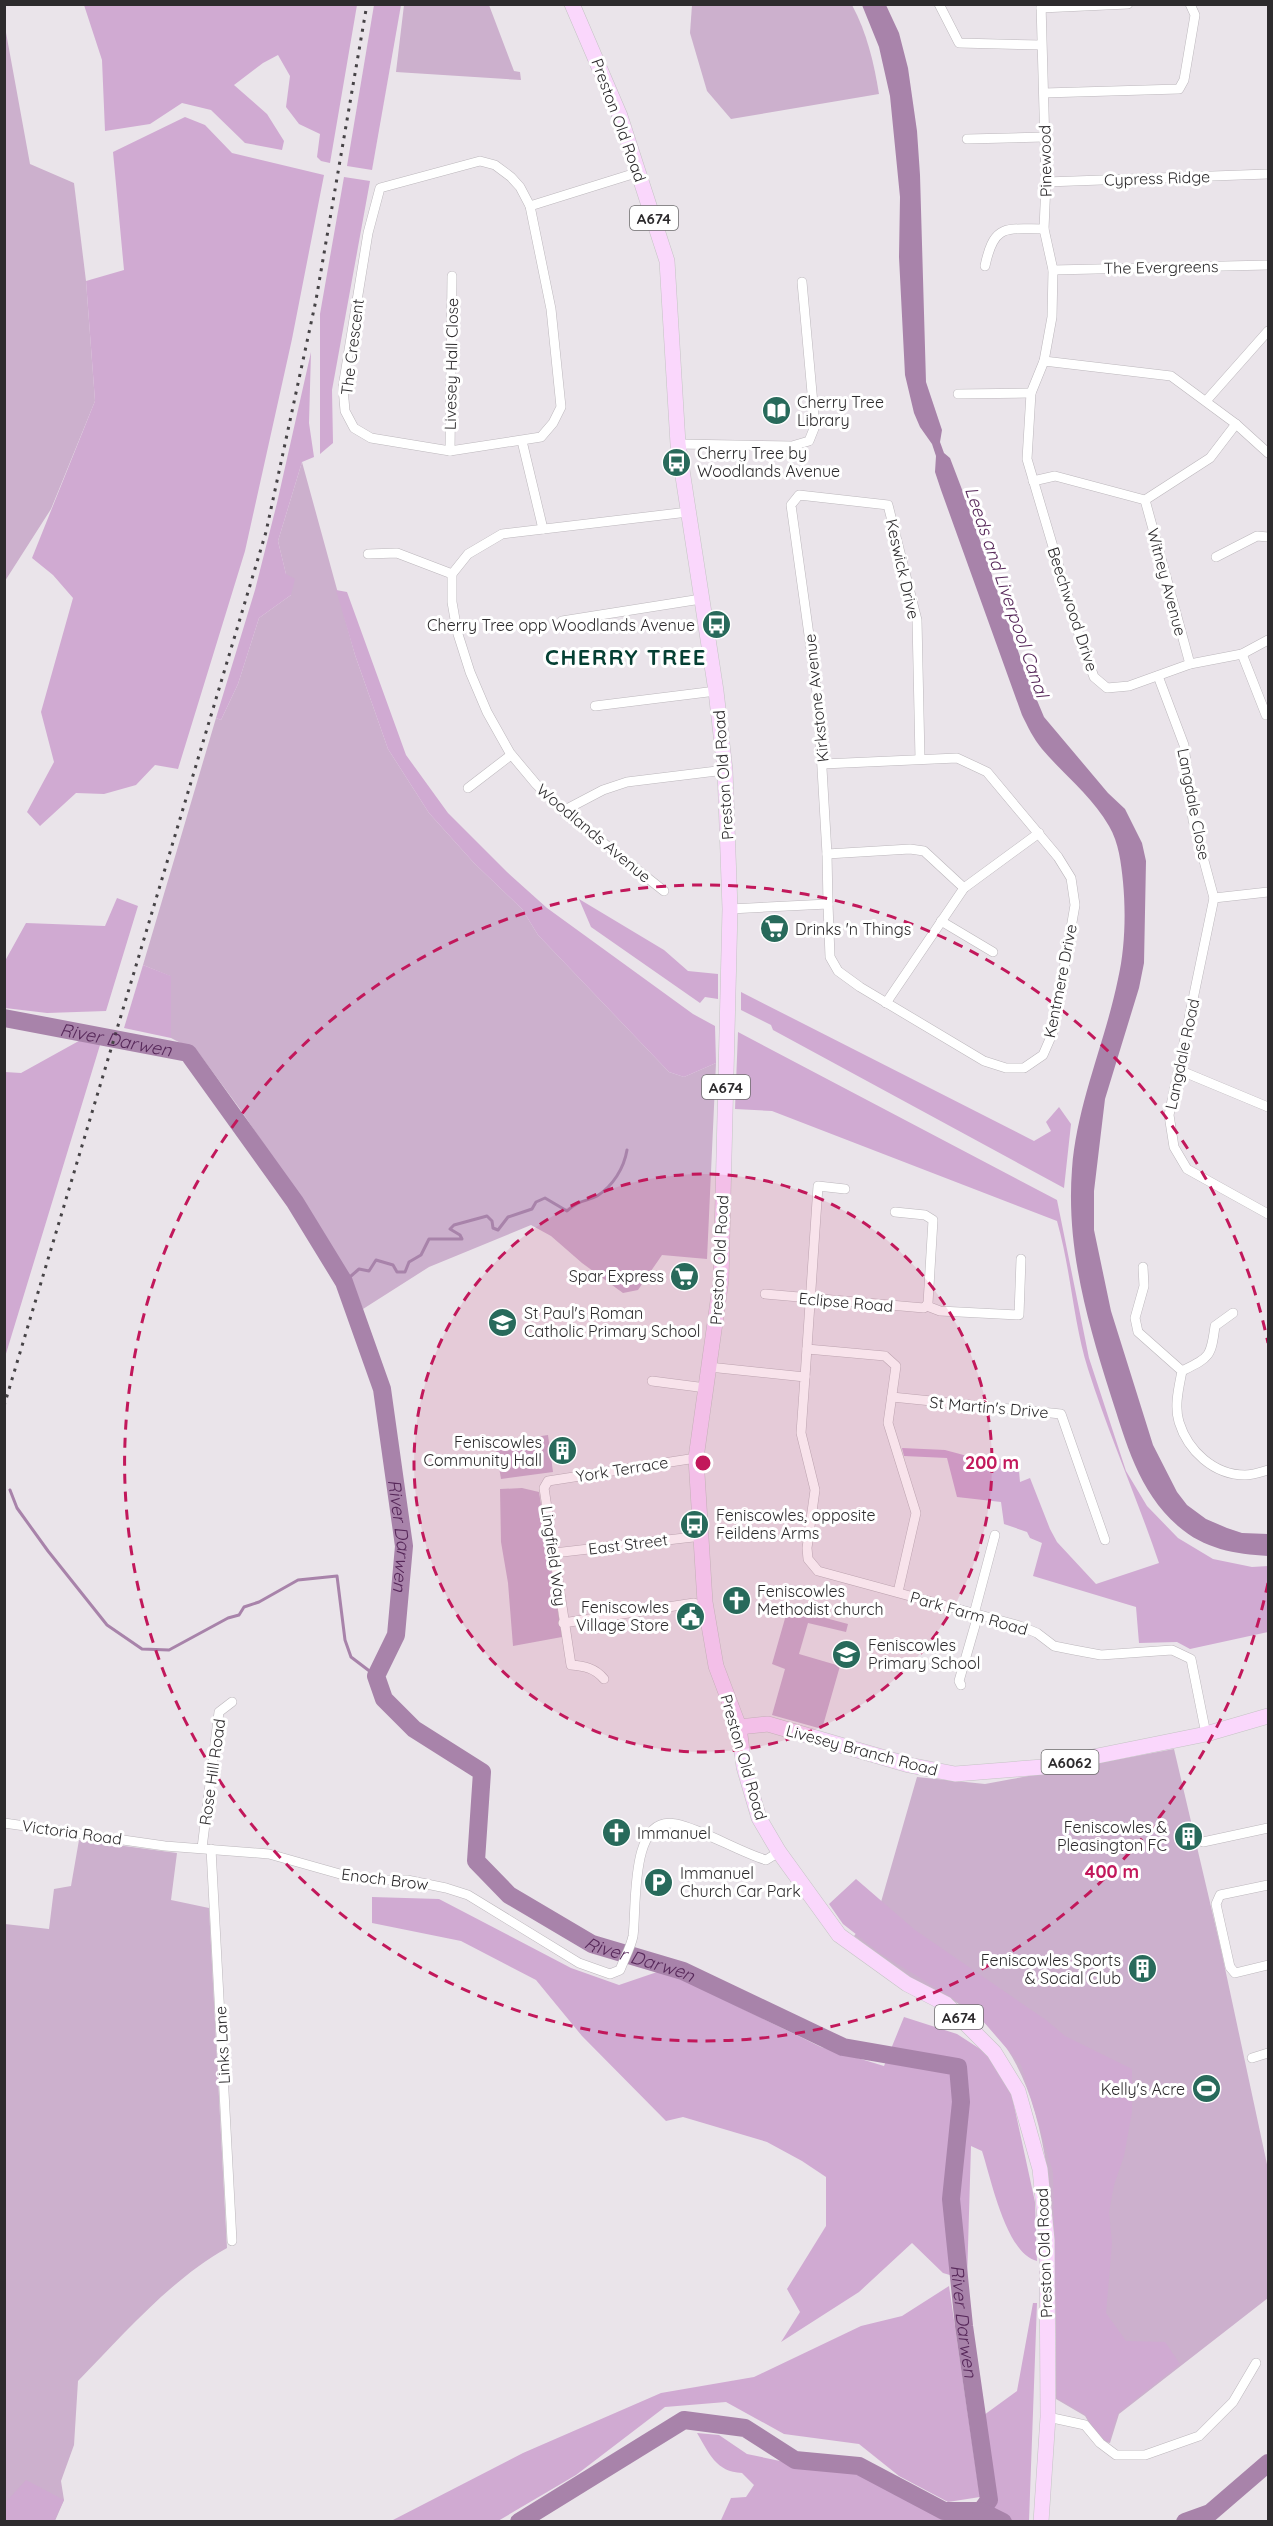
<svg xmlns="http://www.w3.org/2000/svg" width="1273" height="2526" viewBox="0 0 1273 2526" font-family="Quicksand,sans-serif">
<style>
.green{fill:#ccb0cd}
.forest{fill:#d0aad2}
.water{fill:#a883aa}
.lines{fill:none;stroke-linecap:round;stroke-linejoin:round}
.stream{stroke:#a883aa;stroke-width:3}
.river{stroke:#a883aa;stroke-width:18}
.minor-casing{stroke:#bcb7bc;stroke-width:10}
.primary-casing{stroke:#c4c4c4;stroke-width:16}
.minor{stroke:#fff;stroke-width:9}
.primary{stroke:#fad7fc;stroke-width:15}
.rail{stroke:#464346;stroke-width:3;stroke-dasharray:3 6;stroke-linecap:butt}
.ring{fill:none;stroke:#c2185b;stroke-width:3;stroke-dasharray:10 8}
.labels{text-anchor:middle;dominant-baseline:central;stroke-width:6;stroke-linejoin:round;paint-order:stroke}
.shield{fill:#fff;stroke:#6c6b6c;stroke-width:1.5}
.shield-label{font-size:15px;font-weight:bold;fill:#2d2b2d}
.street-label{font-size:16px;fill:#2d2b2d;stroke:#fff}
.poi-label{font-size:16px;fill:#2d2b2d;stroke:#fff;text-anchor:start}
.water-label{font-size:18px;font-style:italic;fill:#57285a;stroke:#fff}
.district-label{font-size:22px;font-weight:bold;letter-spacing:1.5px;fill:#043f33;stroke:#fff}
.centre{fill:#c2185b;stroke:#fff;stroke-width:3}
.ring-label{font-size:18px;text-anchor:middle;font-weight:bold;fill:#c2185b;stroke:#fff;stroke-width:6;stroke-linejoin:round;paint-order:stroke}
</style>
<rect width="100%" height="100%" fill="#eae4ea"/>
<g class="green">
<polygon points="404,5 489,5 514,71 520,72 521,80 396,72"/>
<path d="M 692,5 L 852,5 C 867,33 874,63 879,94 L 731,119 L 707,91 L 690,33 Z"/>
<polygon points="5,27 30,164 74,183 86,281 95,401 51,509 5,581"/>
<polygon points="302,462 355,655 388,749 429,813 474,863 522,909 538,935 669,1072 684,1077 716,1063 707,1259 662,1255 638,1290 623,1293 582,1263 551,1236 531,1225 429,1267 363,1309 355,1289 309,1211 240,1109 198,1052 171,1038 170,976 143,965 216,718 221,720 238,684 259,618 291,595 278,541"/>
<polygon points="548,1435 553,1472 501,1479 495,1443"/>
<polygon points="522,1488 539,1492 562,1637 513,1646 508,1583 501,1542 500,1489"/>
<polygon points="788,1608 848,1624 846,1632 808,1623 799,1654 840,1666 822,1729 772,1715 785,1669 772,1664"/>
<path d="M 1174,1749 L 1220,1945 L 1268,2169 L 1268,2298 L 1119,2414 L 1110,2443 L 1100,2441 L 1085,2416 L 1056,2399 C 1054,2294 1068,2095 983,2021 C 959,2000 927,1989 901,1972 C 885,1961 870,1948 854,1936 L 881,1902 L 917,1777 L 985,1784 Z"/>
<path d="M 79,1840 L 177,1853 L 171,1900 L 209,1908 L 227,2248 C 170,2280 124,2334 78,2381 L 74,2445 L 61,2481 L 64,2500 L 55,2521 L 5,2522 L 5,1924 L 49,1929 L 54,1889 L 71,1886 Z"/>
</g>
<g class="forest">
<polygon points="84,5 357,5 330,163 321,161 317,157 320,134 299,124 286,107 290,76 278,55 263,63 234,85 267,114 284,141 282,150 245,143 211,110 182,103 150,124 105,131 102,60"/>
<polygon points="374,5 401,5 372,170 347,166"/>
<polygon points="185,117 205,125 232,153 324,175 292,339 245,551 178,769 155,765 136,785 104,794 76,793 40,826 27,812 54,762 41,712 73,598 53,575 32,558 95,401 86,281 124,270 113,152"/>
<polygon points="344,177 370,181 332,390 333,443 320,454 320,314"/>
<polygon points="311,352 309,423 314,457 302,462 278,541 286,574 295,579 291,595 259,618 238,684 221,720 216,718 255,590 277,503"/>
<polygon points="336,590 347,592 406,755 448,813 507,872 547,908 693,1014 715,1026 716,1063 684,1077 669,1072 538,935 522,909 474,863 429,813 388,749 355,655"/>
<polygon points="117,898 138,906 106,1011 47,1013 5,1008 5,961 26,923 105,926"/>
<polygon points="579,899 664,950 688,971 718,974 718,999 705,997 700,1003 591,927"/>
<polygon points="143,965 171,976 171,1038 124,1028"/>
<polygon points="741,992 1034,1141 1051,1131 1046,1122 1059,1107 1071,1124 1064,1188 773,1030 771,1025 741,1010"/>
<path d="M 738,1032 L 1057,1200 L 1089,1358 L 1126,1471 L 1147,1506 L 1178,1538 L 1213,1559 L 1252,1567 L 1268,1566 L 1268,1632 L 1190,1649 L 1177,1642 L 1139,1643 L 1136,1607 L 1033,1576 L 1042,1543 L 1030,1538 L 1027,1532 L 1004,1524 L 1001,1502 L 957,1497 L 947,1458 L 904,1456 L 902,1448 L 945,1450 L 971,1457 L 1018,1460 L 1020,1482 L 1030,1478 L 1050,1529 L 1057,1542 L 1096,1584 L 1159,1563 C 1137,1498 1109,1435 1088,1369 C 1073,1321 1071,1270 1057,1221 L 772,1111 L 735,1109 Z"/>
<polygon points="86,1037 100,1045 5,1357 5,1072 21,1073"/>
<polygon points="856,1879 915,1930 1046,2020 1065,2036 1132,2069 1132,2112 1124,2156 1114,2185 1109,2212 1112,2243 1106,2313 1126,2341 1165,2342 1180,2364 1118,2413 1109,2441 1100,2441 1086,2415 1057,2398 1053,2172 1021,2065 976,2013 880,1953 843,1924 829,1904"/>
<path d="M 372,1897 L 439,1899 L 571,1968 L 619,1985 L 663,1970 L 821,2047 L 884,2066 L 904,2017 L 957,2034 L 991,2056 L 1012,2096 L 1035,2202 L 1037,2261 C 1006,2254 991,2178 982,2151 L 971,2146 L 967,2280 L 943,2273 L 912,2243 L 859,2292 L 781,2342 L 800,2312 L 787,2289 L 826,2226 L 826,2177 L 802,2161 L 767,2142 L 683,2117 L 666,2121 L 582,2036 L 536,1980 L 461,1941 L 372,1923 Z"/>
<polygon points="949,2286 980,2497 948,2502 899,2476 859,2444 784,2434 726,2402 665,2407 576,2475 498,2521 391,2521 523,2453 661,2393 754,2377 861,2326 902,2316"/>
<path d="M 1033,2303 L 1037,2303 L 1029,2521 L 721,2520 L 731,2498 L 746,2497 L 754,2485 L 742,2473 C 716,2472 709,2453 697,2433 L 719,2435 L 747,2454 L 804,2466 L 853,2470 L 888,2482 L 947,2519 L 986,2514 L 992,2504 L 984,2415 L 1017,2391 Z"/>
<polygon points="26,2480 64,2500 54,2521 5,2521 5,2503"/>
</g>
<path class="water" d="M 862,5 L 886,5 L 899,33 L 908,68 L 917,131 L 920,175 L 926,382 L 942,430 L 940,442 L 944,453 L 950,458 L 966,500 L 1026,674 L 1044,717 L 1108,793 L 1125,809 L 1142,843 L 1146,861 L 1144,963 L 1139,988 L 1105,1099 L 1094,1191 L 1094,1230 L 1111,1311 L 1153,1445 L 1177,1492 L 1187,1505 L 1206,1519 L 1227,1528 L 1242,1533 L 1268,1534 L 1268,1556 C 1235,1554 1204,1549 1178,1526 C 1138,1491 1126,1442 1110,1393 C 1087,1320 1066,1247 1072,1169 C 1077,1103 1105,1043 1118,979 C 1125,949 1126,913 1123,882 C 1121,863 1119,843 1109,826 C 1092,796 1063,774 1042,749 C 1033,738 1028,727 1022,715 L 941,490 L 935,472 L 936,456 L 932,444 L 920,427 L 914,413 L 905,375 L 899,257 L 900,197 L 890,96 L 879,47 Z"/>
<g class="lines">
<g class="stream">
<path d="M 344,1282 L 359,1269 L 369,1271 L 376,1260 L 393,1265 L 397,1272 L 405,1272 L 409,1262 L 421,1255 L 429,1239 L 462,1239 L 460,1235 L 450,1229 L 454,1225 L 487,1216 L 492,1221 L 493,1228 L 498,1230 L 508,1217 L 532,1209 L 536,1202 L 545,1198 L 567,1211 C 580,1199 586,1202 597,1196 C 613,1186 624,1168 627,1150"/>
<polyline points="10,1490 17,1508 48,1551 107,1625 142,1649 169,1650 228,1618 239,1615 244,1607 259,1602 298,1580 337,1576 345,1640 351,1657 376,1676"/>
</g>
<g class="river">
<path id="s1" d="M 4,1018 L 188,1053 L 295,1202 L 344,1282 L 382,1389 L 404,1546 L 396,1635 L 376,1676 L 384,1699 L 414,1729 L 482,1772 L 476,1861 L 509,1895 L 592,1944 L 683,1971 L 843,2047 L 958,2067 L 961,2102 L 951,2199 L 964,2326 L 989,2500 L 981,2511 L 944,2511 L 859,2466 L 795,2460 L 745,2428 L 684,2420 L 519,2522"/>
<polyline points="981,2511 1003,2522"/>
<polyline points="1185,2522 1210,2513 1268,2463"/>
</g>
<defs>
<g id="minor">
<polyline points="939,4 959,43 1041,45"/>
<polyline points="1041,4 1046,182 1044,229 1053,270 1052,317 1044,361 1031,393 1027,459 1080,638 1094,677 1107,688 1129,686 1190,664 1242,654 1268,640"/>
<polyline points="1041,8 1128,4"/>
<polyline points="1044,93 1179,89 1184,80 1195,15 1190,4"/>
<polyline points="967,139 1044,137"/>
<polygon points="480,161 495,165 511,177 520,187 530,206 551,309 561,407 553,423 541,437 450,451 371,438 354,428 345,411 343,387 368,233 380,188"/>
<polyline points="1046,182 1268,174"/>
<polyline points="530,206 639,172"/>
<path d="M 985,266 C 994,223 1006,229 1044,229"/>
<polyline points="1053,270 1268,265"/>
<polyline points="1044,361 1171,376 1236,424 1268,453"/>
<polyline points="958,394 1031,393"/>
<polyline points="1206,401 1268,331"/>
<polyline points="522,441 543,529"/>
<polyline points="678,444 792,446 809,441 815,426 802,282"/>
<polyline points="450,451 452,276"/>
<polyline points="1033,481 1055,476 1145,500 1210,458 1236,424"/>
<polyline points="1145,500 1190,664"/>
<polyline points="368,554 397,553 452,574"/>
<polyline points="1216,557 1257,536 1268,537"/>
<polyline points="562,621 701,599"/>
<polyline points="1242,654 1266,715"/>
<polyline points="1158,676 1184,745 1193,820 1214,898"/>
<polyline points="595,706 716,691"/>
<polyline points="468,788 511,755"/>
<polyline points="563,811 603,790 627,782 725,770"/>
<polyline points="827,854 910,849 924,851 964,888"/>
<polyline points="664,891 563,811 536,784 510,753 487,712 470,672 457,631 452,602 452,574 468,554 502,534 688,512"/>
<polyline points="1268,892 1214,898 1169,1115 1174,1147 1187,1169 1268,1214"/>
<polyline points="828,904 827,854 818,700 791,505 799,495 888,505 917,620 920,759"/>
<polyline points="730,909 828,904 830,957 838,971 860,987 984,1061 1006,1068 1024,1068 1043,1055 1053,1032 1075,905 1071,878 1058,857 987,772 957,758 823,764"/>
<polyline points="941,921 993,952"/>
<polyline points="886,1003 964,888 1039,833"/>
<polyline points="1179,1070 1268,1107"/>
<path d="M 1143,1267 L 1144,1286 L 1135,1318 L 1138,1332 L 1182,1371 C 1179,1387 1174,1406 1179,1422 C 1188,1451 1214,1475 1245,1475 C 1253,1475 1261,1472 1268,1470"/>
<polyline points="765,1294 924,1308 928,1303 933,1220 925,1215 895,1212"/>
<polyline points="927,1306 940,1311 1019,1315 1021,1259"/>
<polyline points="807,1349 885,1356 896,1366 888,1423 916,1513 898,1592"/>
<polyline points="709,1367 805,1377 801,1433 815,1490 807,1548 808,1559 818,1571 1020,1626 1037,1633 1054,1646 1074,1650 1101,1655 1172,1650 1191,1659 1206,1734"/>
<path d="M 1182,1371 C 1210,1357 1211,1357 1215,1326 L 1233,1313"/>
<polyline points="805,1377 818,1186 845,1189"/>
<polyline points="652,1381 706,1388"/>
<polyline points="892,1397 1061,1414 1105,1540"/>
<polyline points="554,1553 702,1536"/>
<polyline points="974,1614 995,1535"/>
<polyline points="563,1623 694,1603"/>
<path d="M 604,1679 C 595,1668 584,1666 571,1665 L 544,1488 L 548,1481 L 696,1458"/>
<polyline points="961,1685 959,1681 978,1615"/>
<path d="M 4,1823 L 165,1846 L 269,1854 L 347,1876 L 373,1880 L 407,1880 L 446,1888 L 468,1895 L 579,1963 L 610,1974 L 620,1970 C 624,1959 631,1947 633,1936 C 637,1909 629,1814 676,1824 C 704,1830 737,1851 766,1860 L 779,1852"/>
<polyline points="1203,1842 1268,1828"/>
<polyline points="202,1848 219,1712 232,1702"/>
<polyline points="211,1849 232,2241"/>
<polyline points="1268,1885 1220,1895 1216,1904 1230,1967 1235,1973 1268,1965"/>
<polyline points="1252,2058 1268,2053"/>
<polyline points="1048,2417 1085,2425 1100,2443 1116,2455 1145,2455 1199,2436 1233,2402 1256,2363"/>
</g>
<g id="primary">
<polyline points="572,4 620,116 667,261 678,444 716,691 725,770 730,909 721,1280 696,1458 705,1602 716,1666 739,1727 744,1767 759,1818 779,1852 839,1935 907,1984 946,2004 994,2052 1018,2091 1040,2169 1047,2240 1048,2417 1041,2522"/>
<polyline points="739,1727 768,1724 909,1765 955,1774 1043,1767 1206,1734 1268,1716"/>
</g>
</defs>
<use href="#minor" class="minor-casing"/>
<use href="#primary" class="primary-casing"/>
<use href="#minor" class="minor"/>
<use href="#primary" class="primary"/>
<polyline class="rail" points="4,1406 266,532 316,300 367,4"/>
</g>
<circle cx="703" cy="1463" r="289" fill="#c2185b" fill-opacity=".12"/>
<g class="ring">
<circle cx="703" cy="1463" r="289"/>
<path d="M1268 1583A578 578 0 1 1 1268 1343"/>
</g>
<defs>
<symbol id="library-disc" viewBox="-11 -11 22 22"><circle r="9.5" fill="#286a5b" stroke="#fff"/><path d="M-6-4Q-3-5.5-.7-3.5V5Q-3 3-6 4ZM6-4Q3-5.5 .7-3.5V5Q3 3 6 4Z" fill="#fff"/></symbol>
<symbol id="bus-disc" viewBox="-11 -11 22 22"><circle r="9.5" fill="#286a5b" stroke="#fff"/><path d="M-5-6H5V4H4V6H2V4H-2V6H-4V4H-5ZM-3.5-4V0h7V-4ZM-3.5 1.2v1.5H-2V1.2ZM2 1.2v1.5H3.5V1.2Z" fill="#fff"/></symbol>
<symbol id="supermarket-disc" viewBox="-11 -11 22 22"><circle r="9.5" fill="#286a5b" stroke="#fff"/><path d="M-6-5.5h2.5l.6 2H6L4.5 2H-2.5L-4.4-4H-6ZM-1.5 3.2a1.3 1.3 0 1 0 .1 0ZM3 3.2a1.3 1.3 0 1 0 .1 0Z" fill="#fff"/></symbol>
<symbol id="school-disc" viewBox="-11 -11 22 22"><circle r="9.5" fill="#286a5b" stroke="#fff"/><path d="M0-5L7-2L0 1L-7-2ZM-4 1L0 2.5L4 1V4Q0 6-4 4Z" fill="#fff"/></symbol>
<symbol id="building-disc" viewBox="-11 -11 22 22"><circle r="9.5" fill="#286a5b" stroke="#fff"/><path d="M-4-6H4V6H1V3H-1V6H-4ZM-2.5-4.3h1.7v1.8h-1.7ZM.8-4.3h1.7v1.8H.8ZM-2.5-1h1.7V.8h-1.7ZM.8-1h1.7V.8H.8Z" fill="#fff"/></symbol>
<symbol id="church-disc" viewBox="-11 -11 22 22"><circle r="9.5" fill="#286a5b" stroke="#fff"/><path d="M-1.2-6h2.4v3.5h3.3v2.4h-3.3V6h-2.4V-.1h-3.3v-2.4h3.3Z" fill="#fff"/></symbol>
<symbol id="civic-disc" viewBox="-11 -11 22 22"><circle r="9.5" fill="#286a5b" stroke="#fff"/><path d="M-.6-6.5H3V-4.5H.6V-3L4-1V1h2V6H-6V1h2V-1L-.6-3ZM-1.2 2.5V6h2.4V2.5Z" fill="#fff"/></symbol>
<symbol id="parking-disc" viewBox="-11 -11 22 22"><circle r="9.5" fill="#286a5b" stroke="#fff"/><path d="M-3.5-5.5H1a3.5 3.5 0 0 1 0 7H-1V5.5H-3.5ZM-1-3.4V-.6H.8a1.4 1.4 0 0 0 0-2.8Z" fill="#fff"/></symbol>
<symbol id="stadium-disc" viewBox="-11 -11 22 22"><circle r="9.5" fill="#286a5b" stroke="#fff"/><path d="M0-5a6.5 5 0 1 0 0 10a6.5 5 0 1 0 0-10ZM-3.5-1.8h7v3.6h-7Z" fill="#fff"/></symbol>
</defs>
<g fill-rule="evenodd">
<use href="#library-disc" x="760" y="394" width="33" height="33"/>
<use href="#bus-disc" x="660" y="446" width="33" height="33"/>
<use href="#bus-disc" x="700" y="608" width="33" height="33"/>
<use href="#supermarket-disc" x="758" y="912" width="33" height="33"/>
<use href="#supermarket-disc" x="668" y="1260" width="33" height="33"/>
<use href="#school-disc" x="486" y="1306" width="33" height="33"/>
<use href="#building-disc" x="546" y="1434" width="33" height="33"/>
<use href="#bus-disc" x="678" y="1508" width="33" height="33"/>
<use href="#church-disc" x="720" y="1584" width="33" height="33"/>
<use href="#civic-disc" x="674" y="1600" width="33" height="33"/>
<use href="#school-disc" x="830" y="1638" width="33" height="33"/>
<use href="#church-disc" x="600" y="1816" width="33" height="33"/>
<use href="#building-disc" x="1172" y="1820" width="33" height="33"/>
<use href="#parking-disc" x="642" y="1866" width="33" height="33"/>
<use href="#building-disc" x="1126" y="1952" width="33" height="33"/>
<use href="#stadium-disc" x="1190" y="2072" width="33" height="33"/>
</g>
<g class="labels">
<g class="shield">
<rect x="630" y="206" width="48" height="24" rx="4.5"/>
<rect x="702" y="1075" width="48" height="24" rx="4.5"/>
<rect x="1041.5" y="1750" width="57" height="24" rx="4.5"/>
<rect x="935" y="2005" width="48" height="24" rx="4.5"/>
</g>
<g class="shield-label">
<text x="654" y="218">A674</text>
<text x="726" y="1087">A674</text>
<text x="1070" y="1762">A6062</text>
<text x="959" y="2017">A674</text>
</g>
<g class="street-label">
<text transform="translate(619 120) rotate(70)">Preston Old Road</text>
<text transform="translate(1045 161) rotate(-91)">Pinewood</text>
<text transform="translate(1157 178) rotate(-2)">Cypress Ridge</text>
<text transform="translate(1161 267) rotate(-1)">The Evergreens</text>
<text transform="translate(352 347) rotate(-83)">The Crescent</text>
<text transform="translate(451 364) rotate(-89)">Livesey Hall Close</text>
<text transform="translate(903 569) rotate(77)">Keswick Drive</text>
<text transform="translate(1167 582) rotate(75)">Witney Avenue</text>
<text transform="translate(1073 609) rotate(72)">Beechwood Drive</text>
<text transform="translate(816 698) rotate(-96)">Kirkstone Avenue</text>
<text transform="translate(723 775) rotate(-94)">Preston Old Road</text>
<text transform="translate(1194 804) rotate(79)">Langdale Close</text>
<text transform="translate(594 833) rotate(40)">Woodlands Avenue</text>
<text transform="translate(1060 981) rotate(-79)">Kentmere Drive</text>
<text transform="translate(1182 1054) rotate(-78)">Langdale Road</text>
<text transform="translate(719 1260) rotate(-87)">Preston Old Road</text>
<text transform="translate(846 1302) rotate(5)">Eclipse Road</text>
<text transform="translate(989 1407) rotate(5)">St Martin's Drive</text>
<text transform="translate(622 1469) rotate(-9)">York Terrace</text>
<text transform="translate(628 1544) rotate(-7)">East Street</text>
<text transform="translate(554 1556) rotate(82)">Lingfield Way</text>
<text transform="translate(969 1613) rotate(16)">Park Farm Road</text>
<text transform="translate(862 1750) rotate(15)">Livesey Branch Road</text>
<text transform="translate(744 1757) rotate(74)">Preston Old Road</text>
<text transform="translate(212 1772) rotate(-82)">Rose Hill Road</text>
<text transform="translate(72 1832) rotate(8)">Victoria Road</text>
<text transform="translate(385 1879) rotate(7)">Enoch Brow</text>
<text transform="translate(222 2045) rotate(-93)">Links Lane</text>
<text transform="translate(1044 2253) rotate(-92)">Preston Old Road</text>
</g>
<g class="poi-label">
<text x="797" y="402">Cherry Tree<tspan x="797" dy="18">Library</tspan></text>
<text x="697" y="453">Cherry Tree by<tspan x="697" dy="18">Woodlands Avenue</tspan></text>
<text x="695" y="625" text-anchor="end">Cherry Tree opp Woodlands Avenue</text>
<text x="795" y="929">Drinks 'n Things</text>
<text x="664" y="1276" text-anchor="end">Spar Express</text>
<text x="524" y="1313">St Paul's Roman<tspan x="524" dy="18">Catholic Primary School</tspan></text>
<text x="542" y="1442" text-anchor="end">Feniscowles<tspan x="542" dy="18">Community Hall</tspan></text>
<text x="716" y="1515">Feniscowles, opposite<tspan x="716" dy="18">Feildens Arms</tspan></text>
<text x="757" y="1591">Feniscowles<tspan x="757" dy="18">Methodist church</tspan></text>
<text x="669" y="1607" text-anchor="end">Feniscowles<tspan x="669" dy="18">Village Store</tspan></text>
<text x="868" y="1645">Feniscowles<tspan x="868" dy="18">Primary School</tspan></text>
<text x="1167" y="1827" text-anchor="end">Feniscowles &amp;<tspan x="1167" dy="18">Pleasington FC</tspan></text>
<text x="637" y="1833">Immanuel</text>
<text x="680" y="1873">Immanuel<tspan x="680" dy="18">Church Car Park</tspan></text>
<text x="1121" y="1960" text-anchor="end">Feniscowles Sports<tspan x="1121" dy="18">&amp; Social Club</tspan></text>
<text x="1185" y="2089" text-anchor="end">Kelly's Acre</text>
</g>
<g class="water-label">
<text transform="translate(1007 592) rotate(71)">Leeds and Liverpool Canal</text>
<text stroke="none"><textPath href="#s1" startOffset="114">River Darwen</textPath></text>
<text stroke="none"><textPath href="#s1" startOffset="726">River Darwen</textPath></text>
<text stroke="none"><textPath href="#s1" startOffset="1302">River Darwen</textPath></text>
<text stroke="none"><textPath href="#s1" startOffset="1896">River Darwen</textPath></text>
</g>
<g class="district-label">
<text x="626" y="657">CHERRY TREE</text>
</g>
</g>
<circle cx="703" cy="1463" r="9" class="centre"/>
<g class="ring-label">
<text x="992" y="1469">200 m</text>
<text x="1112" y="1878">400 m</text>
</g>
<rect width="1273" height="2526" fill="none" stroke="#2d2b2d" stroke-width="12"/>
</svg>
